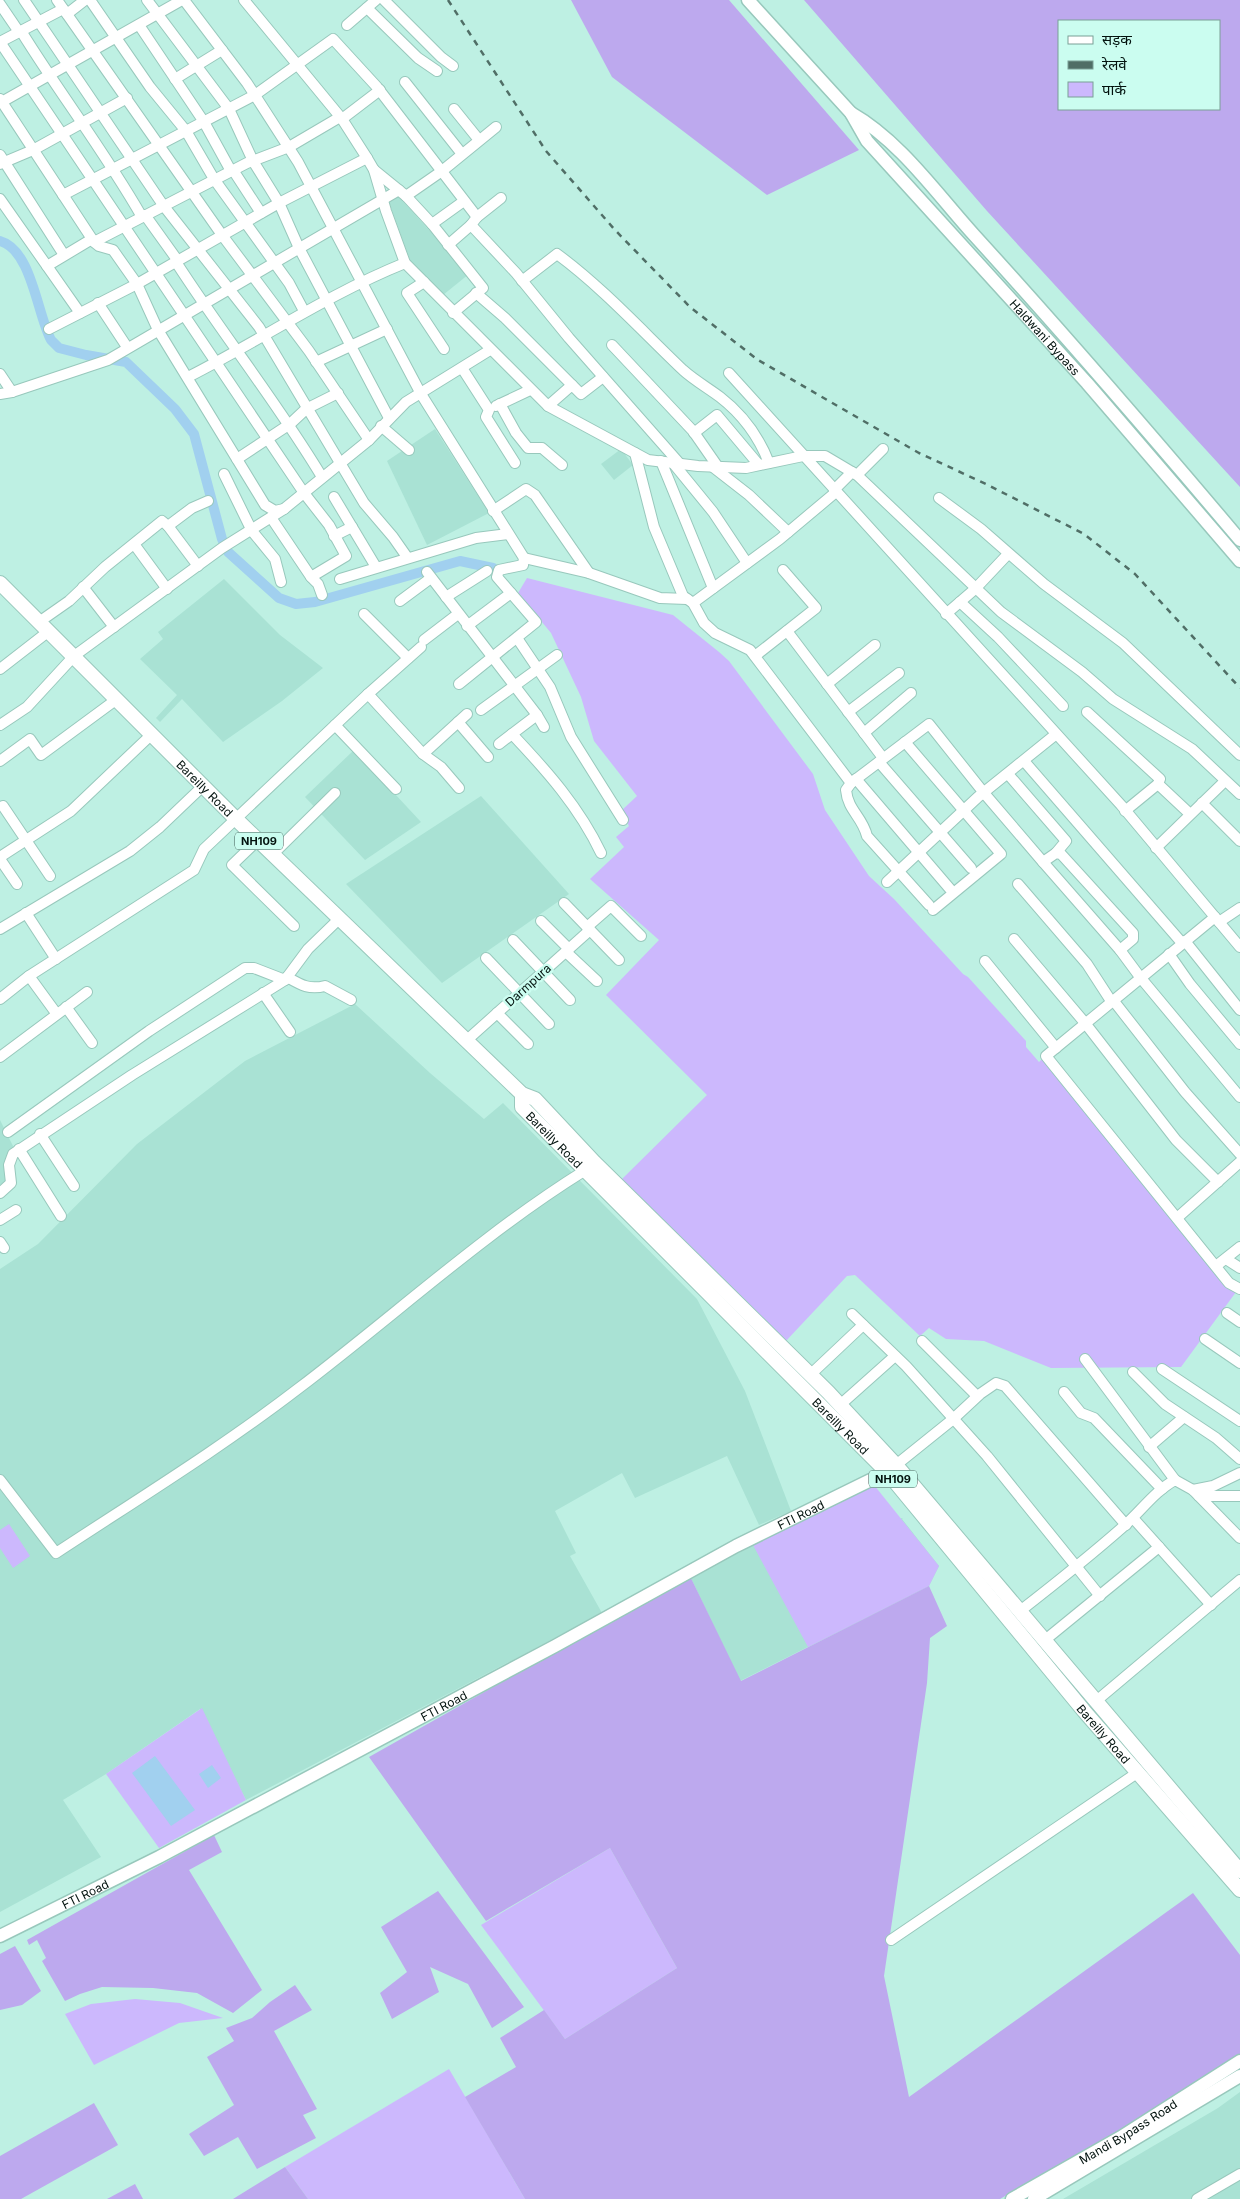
<svg xmlns="http://www.w3.org/2000/svg" width="1240" height="2199" viewBox="0 0 1240 2199" font-family="Inter,'Noto Sans Devanagari',sans-serif">
<style>
.built{fill:#a9e2d4}
.green{fill:#ccb8fd}
.forest{fill:#bda9ee;fill-rule:evenodd}
.water{fill:#a1d0ef}
.lines{fill:none;stroke-linecap:round;stroke-linejoin:round}
.canal{stroke:#a1d0ef;stroke-width:10}
.minor-casing{stroke:#98c8bc;stroke-width:12}
.major-casing{stroke:#98c8bc;stroke-width:15}
.highway-casing{stroke:#98c8bc;stroke-width:16}
.minor{stroke:#fff;stroke-width:10}
.major{stroke:#fff;stroke-width:12}
.highway{stroke:#fff;stroke-width:14}
.rail{stroke:#506e66;stroke-width:2.5;stroke-dasharray:6 6;stroke-linecap:butt}
.labels{text-anchor:middle;dominant-baseline:central;stroke-width:5;stroke-linejoin:round;paint-order:stroke}
.shield{fill:#cbfdf0;stroke:#3e5852;stroke-width:1}
.shield-label{font-size:11px;font-weight:bold;fill:#02120e}
.street-label{font-size:12px;fill:#02120e;stroke:#cbfdf0}
</style>
<rect width="100%" height="100%" fill="#bef0e3"/>
<g class="built">
<polygon points="398,196 469,274 443,295 410,260 389,202"/>
<polygon points="435,429 489,513 427,545 387,461"/>
<polygon points="621,449 633,465 614,480 601,464"/>
<polygon points="224,579 280,635 323,668 282,701 223,742 182,699 160,722 156,718 177,695 140,659 163,639 158,632"/>
<polygon points="354,750 421,822 365,860 305,797"/>
<polygon points="481,796 569,894 442,983 346,884"/>
<polygon points="355,1004 430,1073 484,1119 503,1103 697,1299 745,1391 791,1511 759,1525 727,1456 635,1498 622,1473 555,1511 576,1553 570,1556 602,1613 246,1800 200,1709 106,1774 63,1800 101,1857 0,1912 0,1269 38,1244 137,1144 245,1061"/>
<polygon points="0,1120 14,1148 5,1182 0,1185"/>
<polygon points="903,1518 902,1519 939,1566 929,1586 740,1681 690,1576 744,1546"/>
<polygon points="1240,2092 1240,2199 1063,2199 1218,2108"/>
</g>
<g class="green">
<polygon points="527,578 673,615 719,652 729,661 813,774 825,810 869,876 894,899 963,974 968,977 1026,1041 1026,1047 1039,1062 1042,1059 1236,1292 1181,1367 1051,1368 984,1341 946,1339 929,1328 920,1336 855,1275 847,1276 785,1342 620,1181 707,1095 606,995 659,940 590,879 624,847 616,837 629,826 621,811 637,796 594,741 581,697 551,633 518,593"/>
<polygon points="874,1485 939,1566 929,1586 808,1647 753,1545"/>
<polygon points="9,1524 30,1556 13,1568 0,1548 0,1530"/>
<polygon points="202,1708 246,1800 159,1848 106,1774"/>
<polygon points="610,1848 677,1968 565,2039 481,1925"/>
<polygon points="135,1999 180,2003 223,2018 179,2023 94,2065 65,2014 91,2004"/>
<polygon points="449,2069 525,2199 308,2199 285,2167"/>
</g>
<g class="forest">
<polygon points="571,0 729,0 859,150 767,195 612,77"/>
<path d="M 804,0 L 1240,0 L 1240,487 L 987,211 ZM 1059,21 L 1219,21 L 1219,109 L 1059,109 Z"/>
<polygon points="690,1576 741,1681 929,1586 947,1626 930,1638 927,1683 884,1976 909,2097 1193,1893 1240,1955 1240,2056 1164,2104 1000,2199 525,2199 465,2097 516,2067 500,2038 544,2010 565,2039 677,1968 610,1848 486,1921 369,1757"/>
<polygon points="214,1835 222,1852 189,1870 262,1990 233,2013 197,1993 153,1988 102,1987 80,1994 65,2001 42,1961 46,1958 37,1940 29,1945 27,1940"/>
<polygon points="438,1891 524,2007 492,2028 468,1984 430,1967 439,1992 392,2019 380,1993 407,1972 381,1927"/>
<polygon points="15,1946 41,1991 22,2005 0,2010 0,1954"/>
<polygon points="295,1985 312,2010 274,2031 317,2109 303,2115 316,2138 257,2169 238,2137 204,2156 189,2134 234,2105 207,2057 234,2041 226,2028 252,2018 270,2002"/>
<polygon points="94,2103 118,2145 21,2199 0,2199 0,2156"/>
<polygon points="285,2167 308,2199 233,2199"/>
<polygon points="135,2184 143,2199 107,2199"/>
</g>
<g class="water">
<polygon points="155,1756 195,1810 171,1826 132,1773"/>
<polygon points="212,1765 221,1778 208,1788 199,1774"/>
</g>
<g class="lines">
<path class="canal" d="M 0,241 C 32,250 37,314 51,340 L 59,348 L 86,355 L 126,362 L 175,409 L 194,434 L 222,539 L 228,552 L 279,598 L 296,604 L 315,602 L 460,561 L 493,568"/>
<defs>
<g id="minor">
<polyline points="24,0 163,205 259,327 364,503 393,537 407,557"/>
<polyline points="57,0 222,235 309,351 369,440"/>
<polyline points="90,0 150,87 186,131 214,179 289,283 304,311"/>
<polyline points="147,0 229,109 253,161 279,203 299,248 389,418"/>
<polyline points="184,0 247,83 298,162 421,394 524,558 523,565 499,570 497,577 536,622 459,684"/>
<polyline points="244,0 342,119 367,158 374,170 386,211 405,263 548,406 648,460 698,466 746,468 803,456 825,456 857,475 1001,612 1082,672 1113,699 1192,749 1240,794"/>
<polyline points="384,0 441,57 453,66"/>
<polyline points="0,4 19,32"/>
<polyline points="367,8 418,58 437,71"/>
<polyline points="67,14 85,0"/>
<polyline points="139,25 204,122 231,171"/>
<polyline points="347,25 376,0"/>
<path d="M 21,31 C 60,94 105,152 142,217"/>
<polyline points="0,42 304,493 329,525 346,556 311,577 272,519"/>
<polyline points="0,42 63,9"/>
<polyline points="175,79 222,50"/>
<polyline points="405,82 462,154"/>
<polyline points="0,99 94,242 99,246 113,250 137,284 158,330 265,505 275,511 284,509"/>
<polyline points="0,103 182,0"/>
<polyline points="454,109 479,140"/>
<polyline points="342,119 380,90"/>
<polyline points="0,155 64,255"/>
<polyline points="0,164 33,150 127,98"/>
<polyline points="233,170 261,213"/>
<polyline points="374,170 406,196 442,171 496,127"/>
<polyline points="63,195 255,95 333,39 377,87 477,217 471,225 516,273 569,338 680,464"/>
<polyline points="406,196 432,224 464,201"/>
<polyline points="0,199 80,313"/>
<polyline points="145,215 178,261"/>
<polyline points="477,217 501,198"/>
<polyline points="432,224 483,288 453,313"/>
<polyline points="94,242 247,163 289,147 340,117"/>
<polyline points="448,245 471,225"/>
<path d="M 176,262 C 223,335 277,402 322,477"/>
<polyline points="47,266 92,239"/>
<path d="M 522,281 L 557,254 C 603,288 642,331 683,370 C 694,380 708,388 720,397 C 742,414 759,437 769,463"/>
<polyline points="424,282 407,293 444,349"/>
<polyline points="476,293 505,318 572,385"/>
<polyline points="98,303 127,347"/>
<polyline points="49,329 137,284 279,203 367,158"/>
<polyline points="612,345 693,431 718,467"/>
<polyline points="316,362 387,329"/>
<polyline points="462,368 489,410 486,417 515,463"/>
<polyline points="729,373 1121,805 1240,947"/>
<polyline points="0,374 12,392"/>
<path d="M 188,377 C 261,340 328,294 405,263"/>
<polyline points="0,394 12,392 108,360 399,190"/>
<polyline points="500,404 516,433 528,448 542,448 562,465"/>
<polyline points="496,406 530,390"/>
<polyline points="548,406 572,385 581,394 603,377"/>
<polyline points="381,426 409,450"/>
<polyline points="694,433 717,415 759,465"/>
<path d="M 635,453 L 654,527 L 683,596 L 693,603 L 704,623 L 715,633 L 750,650 L 851,783 L 846,790 C 848,811 862,816 867,836 L 929,905"/>
<polyline points="237,459 290,424 306,409 338,393"/>
<polyline points="661,461 713,588"/>
<polyline points="673,463 713,512 747,563"/>
<polyline points="713,467 749,495 788,532"/>
<polyline points="224,474 252,531 275,559 281,582"/>
<polyline points="857,475 883,449"/>
<polyline points="834,490 852,472"/>
<polyline points="334,497 376,567"/>
<polyline points="939,498 981,529 1044,584 1123,643 1240,755"/>
<polyline points="493,511 526,489 535,495 589,573"/>
<polyline points="168,526 198,566"/>
<polyline points="334,536 352,527"/>
<polyline points="134,544 167,589"/>
<polyline points="524,558 589,573 660,598 687,599"/>
<path d="M 427,572 L 537,715 L 512,734 C 547,771 579,807 601,853"/>
<polyline points="311,577 318,584 322,595"/>
<polyline points="340,579 476,538 508,534"/>
<polyline points="83,587 114,627"/>
<polyline points="446,597 487,571"/>
<polyline points="400,601 431,578"/>
<polyline points="960,602 998,637 1063,706"/>
<polyline points="693,603 780,539 836,492"/>
<polyline points="364,614 408,658"/>
<polyline points="946,614 975,589 1008,554"/>
<polyline points="39,622 69,601 105,567 162,521 168,526 192,508 208,501"/>
<polyline points="467,626 511,593"/>
<polyline points="787,631 883,758"/>
<polyline points="517,638 550,687 571,737 623,820"/>
<polyline points="424,640 458,614"/>
<polyline points="755,656 816,608 783,570"/>
<polyline points="0,669 49,631"/>
<polyline points="827,684 875,645"/>
<polyline points="368,694 423,754 441,767 459,788"/>
<polyline points="481,710 557,655"/>
<polyline points="848,712 899,673"/>
<polyline points="1087,712 1160,779 1158,784 1125,811"/>
<polyline points="537,715 544,727"/>
<polyline points="458,722 488,757"/>
<polyline points="0,725 27,707 74,656 222,548 284,509 369,440 406,402 490,350"/>
<polyline points="335,725 396,789"/>
<polyline points="864,733 911,693"/>
<polyline points="905,742 1001,854 933,910"/>
<polyline points="499,744 512,734"/>
<polyline points="423,754 467,714"/>
<polyline points="0,761 30,739 41,755 117,699"/>
<polyline points="1024,761 1182,943"/>
<polyline points="879,762 971,868"/>
<polyline points="1008,774 1066,841 1056,853"/>
<polyline points="856,779 950,889"/>
<polyline points="851,783 929,724 984,793 1043,862 1056,853 1061,854 1133,933 1133,939 1120,950 1140,977 1240,1097"/>
<polyline points="1158,784 1190,814"/>
<polyline points="1202,803 1240,841"/>
<polyline points="3,806 50,876"/>
<polyline points="258,840 232,865 294,926"/>
<polyline points="1156,848 1225,781"/>
<polyline points="273,854 335,793"/>
<polyline points="0,857 71,811 152,734"/>
<polyline points="0,859 17,884"/>
<polyline points="1043,862 1120,950"/>
<polyline points="887,882 978,797 1055,735"/>
<polyline points="1018,884 1087,964 1111,1001"/>
<polyline points="564,903 619,960"/>
<polyline points="26,913 56,959"/>
<polyline points="1215,917 1046,1056 1229,1283 1240,1289"/>
<polyline points="541,921 569,949"/>
<polyline points="1219,922 1240,908"/>
<polyline points="587,927 611,906 641,936"/>
<polyline points="0,929 130,851 160,827 203,786"/>
<polyline points="1014,939 1085,1023 1176,1140 1218,1182"/>
<polyline points="513,940 570,1000"/>
<polyline points="1185,941 1240,1010"/>
<polyline points="566,952 597,981"/>
<polyline points="1169,954 1190,984 1240,1044"/>
<polyline points="486,958 549,1024"/>
<polyline points="985,961 1056,1048"/>
<polyline points="29,976 56,1013"/>
<path d="M 287,977 C 301,985 309,990 325,986 L 351,1000"/>
<polyline points="263,993 290,1032"/>
<polyline points="0,999 29,976 194,870 204,849 368,694 421,647"/>
<polyline points="1113,1000 1185,1092 1240,1154"/>
<polyline points="66,1007 92,1043"/>
<polyline points="497,1013 528,1044"/>
<polyline points="467,1040 590,930"/>
<polyline points="0,1057 87,992"/>
<polyline points="8,1132 149,1031 245,968 254,968 285,980"/>
<polyline points="40,1134 74,1186"/>
<polyline points="19,1149 61,1216"/>
<polyline points="0,1193 11,1183 9,1165 13,1154 132,1075 285,980 308,949 340,918"/>
<polyline points="1177,1218 1240,1162"/>
<polyline points="0,1220 16,1210"/>
<polyline points="0,1242 4,1248"/>
<polyline points="1226,1259 1240,1268"/>
<polyline points="1216,1266 1240,1247"/>
<polyline points="1227,1313 1240,1322"/>
<polyline points="852,1314 906,1366 987,1456 1100,1596"/>
<polyline points="1205,1339 1240,1363"/>
<polyline points="922,1341 977,1396"/>
<polyline points="1085,1359 1175,1480"/>
<polyline points="1162,1369 1240,1421"/>
<polyline points="1133,1372 1165,1404 1216,1438 1240,1459"/>
<polyline points="810,1375 863,1325"/>
<polyline points="1064,1392 1081,1413 1094,1418 1162,1489"/>
<polyline points="840,1405 895,1356"/>
<polyline points="1149,1447 1184,1417"/>
<polyline points="896,1465 952,1420 980,1394 996,1383 1005,1386 1126,1525"/>
<path d="M 0,1480 L 56,1553 C 138,1499 221,1448 299,1388 C 394,1316 483,1234 584,1171"/>
<polyline points="1193,1490 1213,1486 1240,1473"/>
<polyline points="1199,1496 1240,1496"/>
<polyline points="1133,1518 1211,1605"/>
<path d="M 1020,1611 C 1056,1583 1090,1556 1124,1526 C 1141,1511 1155,1491 1175,1480 L 1193,1490 L 1240,1538"/>
<polyline points="1045,1640 1159,1547"/>
<polyline points="1095,1702 1240,1580"/>
<polyline points="891,1940 1137,1773"/>
<polyline points="1197,2199 1240,2174"/>
</g>
<g id="major">
<path id="s1" d="M 748,0 L 851,113 L 867,141 L 1087,383 L 1240,561"/>
<path d="M 851,113 C 900,141 936,193 974,235 C 1065,335 1153,437 1240,540"/>
<path id="s2" d="M 0,1936 L 159,1857 L 555,1646 L 736,1546 L 887,1472"/>
<path id="s3" d="M 1012,2199 L 1121,2137 L 1240,2061"/>
<polyline points="1034,2199 1240,2076"/>
</g>
<g id="highway">
<path id="s4" d="M 0,583 L 236,819 L 522,1094 L 535,1099 L 594,1162 L 828,1392 L 896,1465 L 1240,1871"/>
<path id="s5" d="M 522,1094 L 522,1107 L 887,1472 L 1084,1711 L 1240,1890"/>
</g>
</defs>
<use href="#minor" class="minor-casing"/>
<use href="#major" class="major-casing"/>
<use href="#highway" class="highway-casing"/>
<use href="#minor" class="minor"/>
<use href="#major" class="major"/>
<use href="#highway" class="highway"/>
<polyline class="rail" points="448,0 546,151 615,230 690,307 758,360 919,453 986,484 1084,534 1135,574 1240,688"/>
</g>
<g class="labels">
<g class="shield">
<rect x="235" y="832.5" width="48" height="17" rx="4"/>
<rect x="869" y="1470.5" width="48" height="17" rx="4"/>
</g>
<g class="shield-label">
<text x="259" y="841">NH109</text>
<text x="893" y="1479">NH109</text>
</g>
<g class="street-label">
<text stroke="none"><textPath href="#s1" startOffset="450">Haldwani Bypass</textPath></text>
<text stroke="none"><textPath href="#s4" startOffset="290">Bareilly Road</textPath></text>
<text transform="translate(528 985) rotate(-42)">Darmpura</text>
<text stroke="none"><textPath href="#s5" startOffset="59">Bareilly Road</textPath></text>
<text stroke="none"><textPath href="#s5" startOffset="464">Bareilly Road</textPath></text>
<text stroke="none"><textPath href="#s2" startOffset="905">FTI Road</textPath></text>
<text stroke="none"><textPath href="#s2" startOffset="500">FTI Road</textPath></text>
<text stroke="none"><textPath href="#s5" startOffset="869">Bareilly Road</textPath></text>
<text stroke="none"><textPath href="#s2" startOffset="95">FTI Road</textPath></text>
<text stroke="none"><textPath href="#s3" startOffset="134">Mandi Bypass Road</textPath></text>
</g>
</g>
<rect x="1058" y="20" width="162" height="90" fill="#cbfdf0" stroke="#7b9f96"/>
<rect x="1068" y="36" width="25" height="8" fill="#ffffff" stroke="#7b9f96"/>
<text x="1102" y="45" font-size="15" fill="#02120e">सड़क</text>
<rect x="1068" y="61" width="25" height="8" fill="#506e66" stroke="#7b9f96"/>
<text x="1102" y="70" font-size="15" fill="#02120e">रेलवे</text>
<rect x="1068" y="82" width="25" height="15" fill="#ccb8fd" stroke="#7b9f96"/>
<text x="1102" y="95" font-size="15" fill="#02120e">पार्क</text>
</svg>
